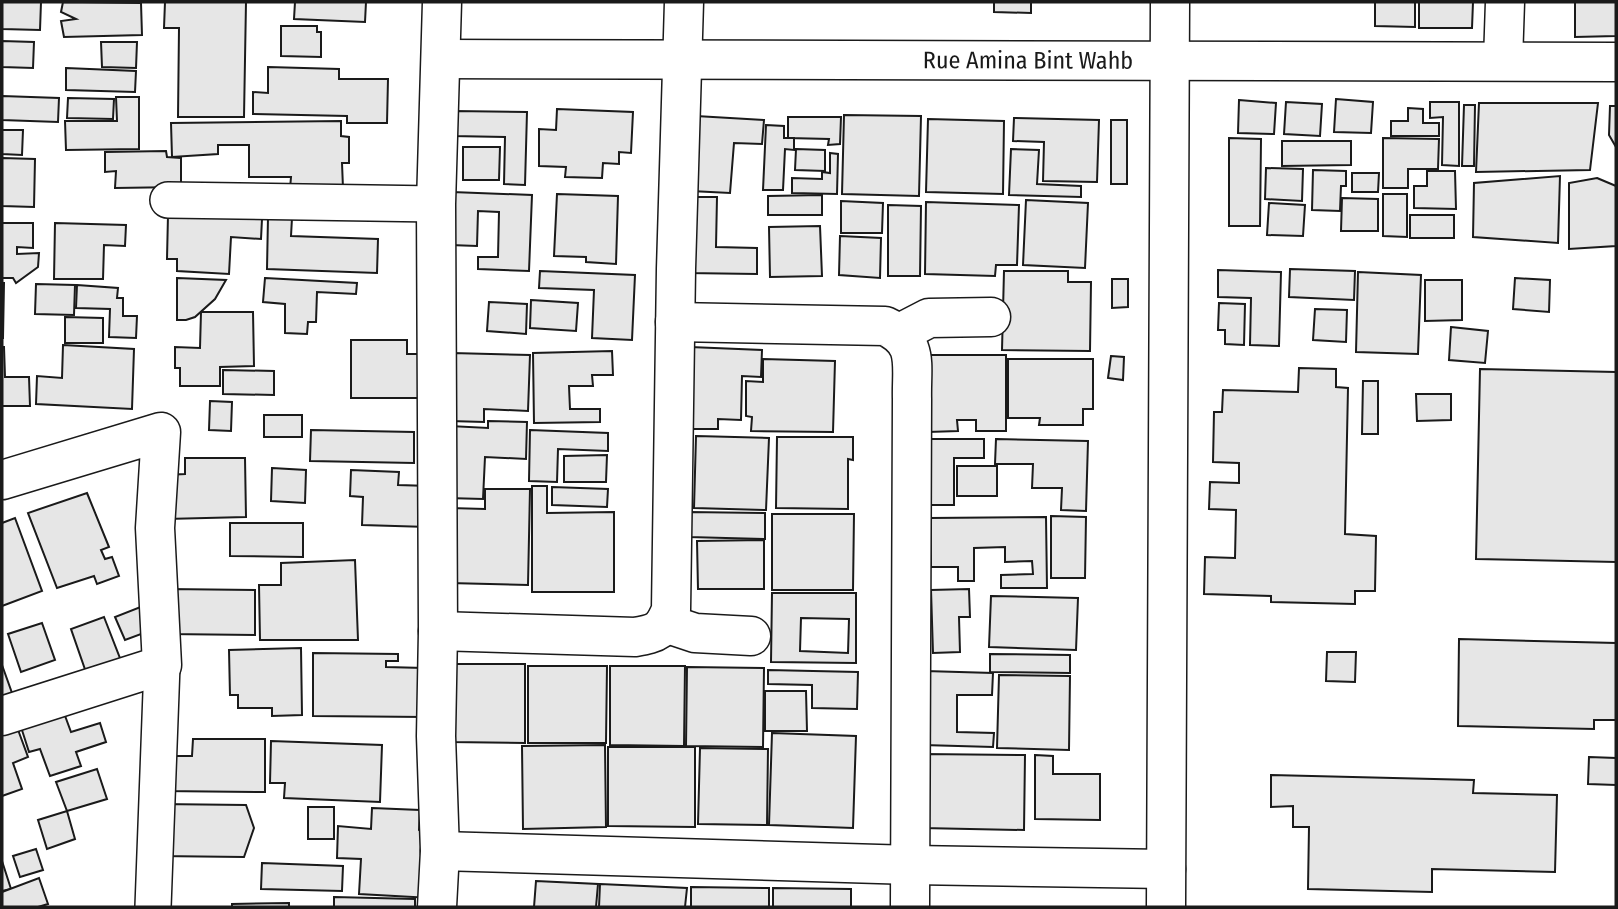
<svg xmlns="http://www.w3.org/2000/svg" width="1618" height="909" viewBox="0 0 1618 909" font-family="'Fira Sans Condensed',sans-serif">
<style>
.building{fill:#e6e6e6;stroke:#1a1a1a;stroke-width:2;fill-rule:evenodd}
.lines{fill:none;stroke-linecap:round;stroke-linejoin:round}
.pedestrian-casing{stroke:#1a1a1a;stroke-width:38}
.minor-casing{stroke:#1a1a1a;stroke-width:41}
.pedestrian{stroke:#fff;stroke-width:35}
.minor{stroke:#fff;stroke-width:38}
.labels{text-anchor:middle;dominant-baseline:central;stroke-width:5;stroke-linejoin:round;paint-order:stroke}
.street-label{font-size:24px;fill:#1a1a1a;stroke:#fff}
</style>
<rect width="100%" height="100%" fill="#fff"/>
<g class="building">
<polygon points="2,2 41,2 40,30 2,29"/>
<polygon points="63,2 141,3 142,35 64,37 61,21 76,19 61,12"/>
<polygon points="165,2 246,2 244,117 178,117 179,28 164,28"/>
<polygon points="295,2 366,2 365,22 294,19"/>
<polygon points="994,2 1031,2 1031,13 994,12"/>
<polygon points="1375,2 1415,2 1415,27 1375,26"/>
<polygon points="1419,2 1473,2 1472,28 1419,28"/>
<polygon points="1575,2 1616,2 1616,36 1575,37"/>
<polygon points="281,26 317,26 317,32 321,32 321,57 281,56"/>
<polygon points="2,41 34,42 33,68 2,67"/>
<polygon points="101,42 137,42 136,68 102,67"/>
<polygon points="268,67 339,69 339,79 388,79 387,123 347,123 347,116 253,114 253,92 268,93"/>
<polygon points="66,68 136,71 135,92 66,90"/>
<polygon points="2,96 59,98 58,122 2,120"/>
<polygon points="116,97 139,97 139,149 66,150 65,121 117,121"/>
<polygon points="68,98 114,99 113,119 67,118"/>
<polygon points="1336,99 1373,102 1371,133 1334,132"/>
<polygon points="1239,100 1276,103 1274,134 1238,133"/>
<polygon points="1286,102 1322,104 1320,136 1284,134"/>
<polygon points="1430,102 1459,102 1459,166 1442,165 1443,117 1430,118"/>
<polygon points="1479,103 1598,103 1590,170 1476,172"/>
<polygon points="1464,105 1475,105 1474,166 1462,166"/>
<polygon points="1610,106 1616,106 1616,147 1609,135"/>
<polygon points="1408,108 1423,109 1423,123 1439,123 1439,136 1391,136 1391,121 1408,121"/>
<polygon points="557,109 633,112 631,153 619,152 619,164 603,163 602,178 565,177 566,167 539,166 539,129 556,130"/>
<polygon points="453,111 527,112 525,185 504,184 505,137 452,136"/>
<polygon points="844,115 921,116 919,196 842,194"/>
<polygon points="696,116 764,120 762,144 734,143 730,193 691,191"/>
<polygon points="788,117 841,117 840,144 828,145 829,139 788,138"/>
<polygon points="1014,118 1099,120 1097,182 1043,181 1044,142 1013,141"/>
<polygon points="928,119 1004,121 1003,194 926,192"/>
<rect x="1111" y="120" width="16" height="64"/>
<polygon points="341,121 341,136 349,137 349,163 342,163 343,188 290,189 291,177 249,177 249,145 218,145 218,154 172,157 171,123"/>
<polygon points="766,125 784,126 784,138 794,138 794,150 785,149 783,190 763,190"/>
<polygon points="2,130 23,130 22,155 2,154"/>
<polygon points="1229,138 1261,139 1260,226 1229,226"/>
<polygon points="1383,138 1439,139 1438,169 1408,169 1408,188 1383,188"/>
<polygon points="1282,141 1351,141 1351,165 1282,166"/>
<polygon points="463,147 500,147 499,180 463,180"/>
<polygon points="796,149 825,150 825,171 795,170"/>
<polygon points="1011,149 1039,150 1037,184 1081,186 1081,197 1009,195"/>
<polygon points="166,151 167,157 181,158 181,187 115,188 116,171 105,172 105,152"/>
<polygon points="830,153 838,154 837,194 792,193 792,178 822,179 822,172 830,173"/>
<polygon points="2,158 35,159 34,207 2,206"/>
<polygon points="1266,168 1303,169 1302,201 1265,199"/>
<polygon points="1313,170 1346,171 1346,186 1341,186 1340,211 1312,210"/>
<polygon points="1427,171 1455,171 1456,209 1414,208 1414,186 1427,186"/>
<polygon points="1352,173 1379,173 1378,192 1352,192"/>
<polygon points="1560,176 1558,243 1473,237 1474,183"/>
<polygon points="1597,178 1616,186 1616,246 1569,249 1569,183"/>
<polygon points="452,192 532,195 529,271 478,269 478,257 498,257 499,212 478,211 477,246 450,245"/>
<polygon points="557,194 618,196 616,264 586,262 586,257 554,256"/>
<polygon points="1383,194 1407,194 1407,237 1383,236"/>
<polygon points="822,195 822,215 768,215 768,196"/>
<polygon points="687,197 717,197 716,247 757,248 757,274 686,273"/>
<polygon points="1342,198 1378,199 1378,231 1341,231"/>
<polygon points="1026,200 1088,203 1085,268 1023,265"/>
<polygon points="841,201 883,203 882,233 841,233"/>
<polygon points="926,202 1019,205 1017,265 996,265 995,276 925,274"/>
<polygon points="1269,203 1305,205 1303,236 1267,235"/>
<polygon points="888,205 921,206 920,276 888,276"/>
<polygon points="168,215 262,219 261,239 231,237 229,274 177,271 177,259 167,259"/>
<rect x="1410" y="215" width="44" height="23"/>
<polygon points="268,217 292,218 291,236 378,239 377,273 267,269"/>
<polygon points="2,223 33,223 33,248 17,247 17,254 39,253 38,267 16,283 13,278 2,278"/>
<polygon points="55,223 126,225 125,246 104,245 103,279 54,279"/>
<polygon points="820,226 822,276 770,277 769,227"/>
<polygon points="840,236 881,238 880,278 839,275"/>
<polygon points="1290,269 1355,271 1354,300 1289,297"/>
<polygon points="1218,270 1281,272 1279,346 1250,345 1251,298 1218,297"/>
<polygon points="540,271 635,275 632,340 592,338 594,290 539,288"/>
<polygon points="1004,271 1068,271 1068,282 1091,282 1090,351 1002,350"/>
<polygon points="1358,272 1421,275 1418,354 1356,352"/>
<polygon points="177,278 226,280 215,299 195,317 186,320 177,320"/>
<polygon points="265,278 357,283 356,294 317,292 316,322 308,322 307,334 285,333 285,304 263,302"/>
<polygon points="1515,278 1550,280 1549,312 1513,309"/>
<polygon points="1112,279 1128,279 1128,307 1112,308"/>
<polygon points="1425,280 1462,280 1462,320 1425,321"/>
<polygon points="2,283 4,283 3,338 2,338"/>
<polygon points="36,284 75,285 74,315 35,314"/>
<polygon points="77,285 118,288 117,298 123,298 123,316 137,316 136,338 109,337 110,309 76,308"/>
<polygon points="531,300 578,303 576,331 530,328"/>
<polygon points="489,302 527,304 526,334 487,331"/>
<polygon points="1219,303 1245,304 1244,345 1225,344 1225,330 1218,330"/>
<polygon points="1315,309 1347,310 1346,342 1313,340"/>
<polygon points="201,312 253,312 254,366 220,367 220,386 180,386 180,368 175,368 175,347 200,348"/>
<polygon points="65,317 103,318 103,343 65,343"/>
<polygon points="1451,327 1488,331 1485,363 1449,360"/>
<polygon points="351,340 407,340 407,354 428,354 428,398 351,398"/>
<polygon points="63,345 134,349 132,409 36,404 37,376 62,378"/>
<polygon points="2,347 4,347 5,377 29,377 30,406 2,406"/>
<polygon points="690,347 762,350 761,377 742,376 741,420 718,419 718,429 687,429"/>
<polygon points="612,351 613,375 592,375 593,386 569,386 570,409 600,409 600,422 534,423 533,353"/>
<polygon points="452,353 530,355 528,411 484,409 484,422 450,421"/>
<polygon points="927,355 1006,355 1006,431 976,431 976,420 957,420 958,431 928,432"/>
<polygon points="1111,356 1124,357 1123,380 1108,378"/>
<polygon points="763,359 835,361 833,432 751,431 752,417 746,416 746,381 763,382"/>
<polygon points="1008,359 1093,359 1093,409 1083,409 1083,425 1039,425 1040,418 1008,418"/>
<polygon points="1299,368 1336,369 1336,387 1348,388 1345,534 1376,536 1375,591 1355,591 1355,604 1271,602 1271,596 1204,594 1205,557 1235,558 1236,510 1209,509 1210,482 1239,483 1239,463 1213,462 1214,412 1222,412 1223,390 1298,392"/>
<polygon points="1480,369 1616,372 1616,562 1476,559"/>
<polygon points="223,370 274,371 274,395 223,394"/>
<polygon points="1363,381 1378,381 1378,434 1362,434"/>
<polygon points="1416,394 1451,394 1451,420 1417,421"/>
<polygon points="210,401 232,402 231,431 209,430"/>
<rect x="264" y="415" width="38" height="22"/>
<polygon points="488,421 527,422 526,459 485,457 483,499 447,498 450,426 488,428"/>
<polygon points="311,430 414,432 414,463 310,461"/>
<polygon points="530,430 608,433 608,451 558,449 557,482 529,481"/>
<polygon points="696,436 769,438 766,510 694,508"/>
<polygon points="777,437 853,437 853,460 848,459 848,509 776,508"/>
<polygon points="930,439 984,439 984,458 954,458 954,505 930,505"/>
<polygon points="996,439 1088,441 1086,511 1061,510 1062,488 1032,488 1033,464 995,464"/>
<polygon points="607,455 606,482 564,482 564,456"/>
<polygon points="185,458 245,458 246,517 166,519 165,475 185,474"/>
<rect x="957" y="466" width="40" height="30"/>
<polygon points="272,468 306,470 305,503 271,501"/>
<polygon points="351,470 399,472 398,485 430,486 428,527 362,525 363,497 350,496"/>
<polygon points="532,486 547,486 547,513 614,512 614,592 532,592"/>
<polygon points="552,487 608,489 607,507 552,505"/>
<polygon points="485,489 530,489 528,585 449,583 450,508 485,509"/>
<polygon points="87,493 109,547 101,550 105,559 112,557 119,576 97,584 94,576 57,588 28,513"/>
<polygon points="688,512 765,513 765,539 688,537"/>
<polygon points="772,514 854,514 853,590 772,590"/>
<polygon points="1051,516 1086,517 1085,578 1051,578"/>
<polygon points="1046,517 1047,588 1001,588 1001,575 1033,574 1032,561 1005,562 1005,547 974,548 974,581 958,581 958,567 931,567 930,518"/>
<polygon points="15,518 42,591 2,606 2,523"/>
<polygon points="230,523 303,523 303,557 230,556"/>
<polygon points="764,540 764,589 698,589 697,541"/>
<polygon points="355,560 358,640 260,640 259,585 281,585 281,563"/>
<polygon points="167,589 255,590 255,635 167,634"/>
<polygon points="969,589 970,617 959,617 960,652 933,653 931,590"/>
<path d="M 772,593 L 856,593 L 856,663 L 771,662 ZM 801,618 L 849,619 L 848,653 L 800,651 Z"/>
<polygon points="991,596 1078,598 1076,650 989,647"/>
<polygon points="143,606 152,630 125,640 115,617"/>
<polygon points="104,617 123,666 88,678 71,629"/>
<polygon points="42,623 55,660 21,672 8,634"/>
<polygon points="1459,639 1616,643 1616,720 1594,720 1594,729 1458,726"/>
<polygon points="301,648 302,715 272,716 272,708 238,708 238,695 230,695 229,650"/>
<polygon points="1327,652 1356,652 1355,682 1326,681"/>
<polygon points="313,653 398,654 398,661 386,661 386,667 424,668 425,717 313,716"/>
<polygon points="990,654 1070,655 1070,673 990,672"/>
<polygon points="444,664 525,664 525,743 449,742"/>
<polygon points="2,665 12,693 2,697"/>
<polygon points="528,666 607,666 606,743 528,743"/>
<polygon points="610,666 685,666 684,746 610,745"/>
<polygon points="687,667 764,668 763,747 686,746"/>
<polygon points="768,670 858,672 857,709 812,708 812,685 768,684"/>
<polygon points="925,671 993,673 992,695 957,695 957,732 994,733 993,747 923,745"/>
<polygon points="999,675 1070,676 1069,750 997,748"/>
<polygon points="765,691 806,691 807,731 765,731"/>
<polygon points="64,713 71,732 100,723 106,742 76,752 81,766 50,776 40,749 29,752 21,727"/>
<polygon points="17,727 28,757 13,763 22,789 2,796 2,732"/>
<polygon points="772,733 856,736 853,828 769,825"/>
<polygon points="193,739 265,739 265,792 162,791 163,756 192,756"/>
<polygon points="271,741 382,745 380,802 284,798 285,783 270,783"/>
<polygon points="605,745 606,827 523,829 522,746"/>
<polygon points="608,747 695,747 695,827 608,826"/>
<polygon points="700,748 768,749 767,825 698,824"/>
<polygon points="923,754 1025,755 1024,830 922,828"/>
<polygon points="1035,755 1053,756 1053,774 1100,774 1100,820 1035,819"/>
<polygon points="1589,757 1616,758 1616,785 1588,784"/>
<polygon points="97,769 107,799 67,811 56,782"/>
<polygon points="1271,775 1474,780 1473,793 1557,795 1555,872 1432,869 1432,892 1308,889 1309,827 1293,827 1293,806 1271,807"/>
<polygon points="159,804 246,805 254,828 244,857 158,856"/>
<rect x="308" y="807" width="26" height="32"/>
<polygon points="372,808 420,810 419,830 434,832 431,898 359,894 361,859 337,858 338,826 371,829"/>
<polygon points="67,811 75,839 47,849 38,820"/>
<polygon points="36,849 43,870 20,877 13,856"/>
<polygon points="2,861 11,889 2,891"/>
<polygon points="262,863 343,866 342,891 261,889"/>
<polygon points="39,878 48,904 38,907 2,907 2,892"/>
<polygon points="536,881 598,884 596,907 534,907"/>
<polygon points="600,884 687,888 685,907 599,907"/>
<polygon points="691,887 769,888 769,907 691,907"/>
<polygon points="773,888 851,889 851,907 773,907"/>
<polygon points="334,897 415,899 415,907 334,907"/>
<polygon points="289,903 289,907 232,907 232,904"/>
</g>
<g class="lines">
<defs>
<g id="pedestrian">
<polyline points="168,200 436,204"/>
<polyline points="153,907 162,665"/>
</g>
<g id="minor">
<path id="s1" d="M 442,59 L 1616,62"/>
<polyline points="1503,61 1505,2"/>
<path d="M 675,322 L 885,326 C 920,342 911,365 912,399 L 910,907"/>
<polyline points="900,333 929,318 991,317"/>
<polyline points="2,480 161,432 155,528 162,665 2,716"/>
<polyline points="665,623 695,633 751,636"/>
<path d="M 438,631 L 635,637 C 658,633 662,631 671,610 L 676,269 L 684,2"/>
<polyline points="440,851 912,865 1166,869"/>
<polyline points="437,907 440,851 436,736 438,631 436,204 442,2"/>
<polyline points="1166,907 1170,2"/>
</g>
</defs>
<use href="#pedestrian" class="pedestrian-casing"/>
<use href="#minor" class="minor-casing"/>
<use href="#pedestrian" class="pedestrian"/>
<use href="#minor" class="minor"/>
</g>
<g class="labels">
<g class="street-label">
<text stroke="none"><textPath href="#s1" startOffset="586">Rue Amina Bint Wahb</textPath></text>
</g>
</g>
<rect width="1618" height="909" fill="none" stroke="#1a1a1a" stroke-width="7"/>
</svg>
